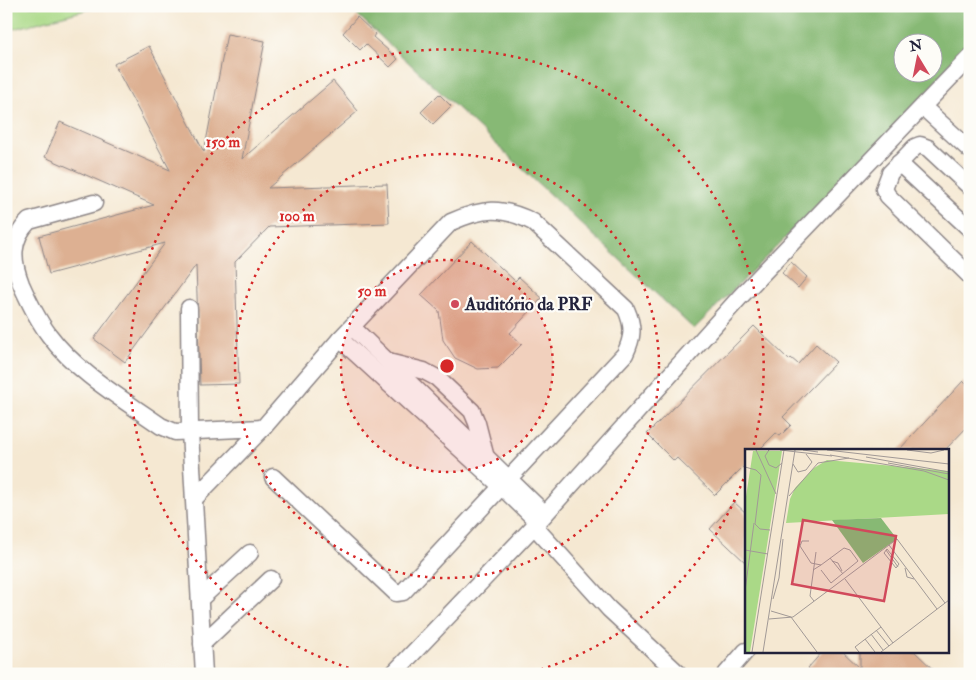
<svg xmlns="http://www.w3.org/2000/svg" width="976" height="680" viewBox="0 0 976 680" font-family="'IM FELL Double Pica',serif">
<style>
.green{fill:#aad987;stroke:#667e61}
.forest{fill:#87b974;stroke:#546e58;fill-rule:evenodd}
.building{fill:#ddb092}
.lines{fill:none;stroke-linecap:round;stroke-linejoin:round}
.minor-casing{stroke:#8c8586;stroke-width:19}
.minor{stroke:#fff;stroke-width:16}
.ring{fill:none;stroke:#d62828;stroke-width:2.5;stroke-dasharray:2.5 5}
.poi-dot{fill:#d1495b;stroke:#fdfcf7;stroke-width:2}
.labels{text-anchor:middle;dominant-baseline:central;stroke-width:4.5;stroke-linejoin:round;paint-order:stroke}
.poi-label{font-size:18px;font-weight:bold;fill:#22223b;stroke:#fdfcf7;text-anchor:start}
.inset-road{fill:none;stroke:#a19996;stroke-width:1}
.view{fill:#d1495b;fill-opacity:0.15;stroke:#d1495b;stroke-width:2.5}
.inset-edge{fill:none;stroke:#22223b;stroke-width:2.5}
.centre{fill:#d62828;stroke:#fdfcf7;stroke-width:2.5}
.ring-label{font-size:15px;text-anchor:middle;font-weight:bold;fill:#d62828;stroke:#fdfcf7;stroke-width:4.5;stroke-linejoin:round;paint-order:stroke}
</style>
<rect width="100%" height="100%" fill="#fdfcf7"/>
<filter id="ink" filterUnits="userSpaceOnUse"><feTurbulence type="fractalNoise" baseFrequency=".02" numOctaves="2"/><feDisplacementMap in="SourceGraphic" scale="10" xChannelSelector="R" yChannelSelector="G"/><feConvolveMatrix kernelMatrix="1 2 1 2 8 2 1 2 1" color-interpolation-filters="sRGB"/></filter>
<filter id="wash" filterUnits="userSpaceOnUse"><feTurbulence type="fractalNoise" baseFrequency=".0096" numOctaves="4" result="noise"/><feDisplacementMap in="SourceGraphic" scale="20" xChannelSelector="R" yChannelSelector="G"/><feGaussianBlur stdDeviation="1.12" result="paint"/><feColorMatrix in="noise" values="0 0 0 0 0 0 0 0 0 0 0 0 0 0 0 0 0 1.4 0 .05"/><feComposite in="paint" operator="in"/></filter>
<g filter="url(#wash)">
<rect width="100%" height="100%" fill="#f5e8d2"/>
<polygon class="green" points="6,6 101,6 6,31"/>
<path class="forest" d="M 348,6 L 970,6 L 970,54 L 694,329 ZM 904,42 L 934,42 L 934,72 L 904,72 Z"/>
<g id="blocks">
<g class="building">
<polygon points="357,17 375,34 373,37 398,59 390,67 366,44 360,50 343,33"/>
<polygon points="227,34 265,41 242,159 333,81 358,111 268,188 387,184 389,223 269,227 235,262 239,384 200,385 196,265 125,362 94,339 165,243 49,274 39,236 154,205 45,157 60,122 170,170 114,64 149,46 204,152"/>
<polygon points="439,94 451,106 433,124 421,112"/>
<polygon points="472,241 515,281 519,277 542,298 510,333 522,344 498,368 478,369 455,358 443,340 439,311 421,295"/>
<polygon points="791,262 807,277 798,288 782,273"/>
<polygon points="754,326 789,360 791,358 798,364 816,344 836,362 783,417 791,425 780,436 776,433 759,450 746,450 746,464 715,495 677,458 674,461 647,434"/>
<polygon points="963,381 970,388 970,424 945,450 899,450"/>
<polygon points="734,502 746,513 746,563 710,529"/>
<polygon points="823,651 842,651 860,668 860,651 914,651 938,674 814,674 808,668"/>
</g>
</g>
</g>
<g filter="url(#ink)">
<use href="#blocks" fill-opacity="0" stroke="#8c8586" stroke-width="1"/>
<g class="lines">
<defs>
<g id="minor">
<polyline points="923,107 970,150"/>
<polyline points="899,163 970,229"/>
<polyline points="970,187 928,148 920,145 915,147 890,173 884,189 888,196 970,276"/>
<path d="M 94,203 L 29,221 C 10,240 12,261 21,284 C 29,302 37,319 49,335 C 77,373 123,399 161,426 L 175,432 L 263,428 L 194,499"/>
<polyline points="189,308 190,432 204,674"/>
<polyline points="352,327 545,514"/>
<polyline points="340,339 501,486 538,522"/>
<polyline points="388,362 424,371 437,378 472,411 477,423 485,454"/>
<path d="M 263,428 L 340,339 L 451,222 C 483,208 501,206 533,222 L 626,309 C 634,327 633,337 625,354 L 403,592 L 396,593 L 273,477"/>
<polyline points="534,526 609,609 679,674"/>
<polyline points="200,599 250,553"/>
<polyline points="202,644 271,579"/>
<polyline points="393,674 538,522 740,297 970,57"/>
<polyline points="726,674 746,651"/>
</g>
</defs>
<use href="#minor" class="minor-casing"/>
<use href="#minor" class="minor"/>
</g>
</g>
<circle cx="447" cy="366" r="106" fill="#d62828" fill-opacity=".12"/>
<g class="ring">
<circle cx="447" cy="366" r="106"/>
<circle cx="447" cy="366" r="212"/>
<path d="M746 472A317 317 0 0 1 524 674M370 674A317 317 0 1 1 753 448"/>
</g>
<circle class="poi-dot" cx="455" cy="304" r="5"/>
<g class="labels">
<g class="poi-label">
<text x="465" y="304">Auditório da PRF</text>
</g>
</g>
<g transform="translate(745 449)">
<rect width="204" height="204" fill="#f5e8d2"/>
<path d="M 8,2 L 37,2 L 5,203 L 0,203 L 0,54 ZM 82,11 L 204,22 L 204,65 L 41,74 L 45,50 L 50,39 L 69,19 Z" fill="#aad987"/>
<path d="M 136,69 L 152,90 L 118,114 L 87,71 Z" fill="#87b974"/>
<path class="inset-road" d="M 11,1 L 31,45M 24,1 L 20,7 L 24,16 L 31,19 L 37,14M 35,1 L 87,7M 58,1 L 73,3M 82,1 L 204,15M 162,1 L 186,4 L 199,1M 85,6 L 179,22 L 204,31M 121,8 L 204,23M 143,14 L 204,25M 48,15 L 53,23 L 61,21 L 67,13 L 61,5M 0,18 L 11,21 L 16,26 L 10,75 L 15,80 L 25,81M 44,47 L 73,14 L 104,9M 64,92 L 57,92 L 55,97 L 66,114 L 76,116 L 68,121M 144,96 L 192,160M 142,100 L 154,115 L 151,119 L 139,104 ZM 0,101 L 23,105M 141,101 L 153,118M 85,109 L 98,125M 87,112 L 93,114 L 97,122M 76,116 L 99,99 L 105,101 L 113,112 L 86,134 L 76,121M 160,119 L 162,128 L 169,130M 100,130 L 148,194M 0,142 L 9,74M 28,150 L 34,129 L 38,90M 69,152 L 65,147 L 71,103M 26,162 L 46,168M 46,168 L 72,203M 24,170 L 48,168 L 152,90 L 200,154M 131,181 L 144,197M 126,185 L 138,201M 120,190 L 130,203M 7,203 L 39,1M 18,203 L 50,1M 114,203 L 110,198 L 136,178M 136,203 L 204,151"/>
<path class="view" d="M 58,71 L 151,87 L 139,152 L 47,135 Z"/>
<rect width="204" height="204" class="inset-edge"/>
</g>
<circle cx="447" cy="366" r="8" class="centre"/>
<g class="ring-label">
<text x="223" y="147">150 m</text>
<text x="297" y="221">100 m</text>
<text x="372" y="296">50 m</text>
</g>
<rect width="976" height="680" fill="none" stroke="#fdfcf7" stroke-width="25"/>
<g transform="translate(918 58) rotate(350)"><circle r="24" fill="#fdfcf7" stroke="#a5a5ac"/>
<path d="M0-4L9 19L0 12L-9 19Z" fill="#d1495b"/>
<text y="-8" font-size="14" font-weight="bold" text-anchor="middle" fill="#22223b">N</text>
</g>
</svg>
